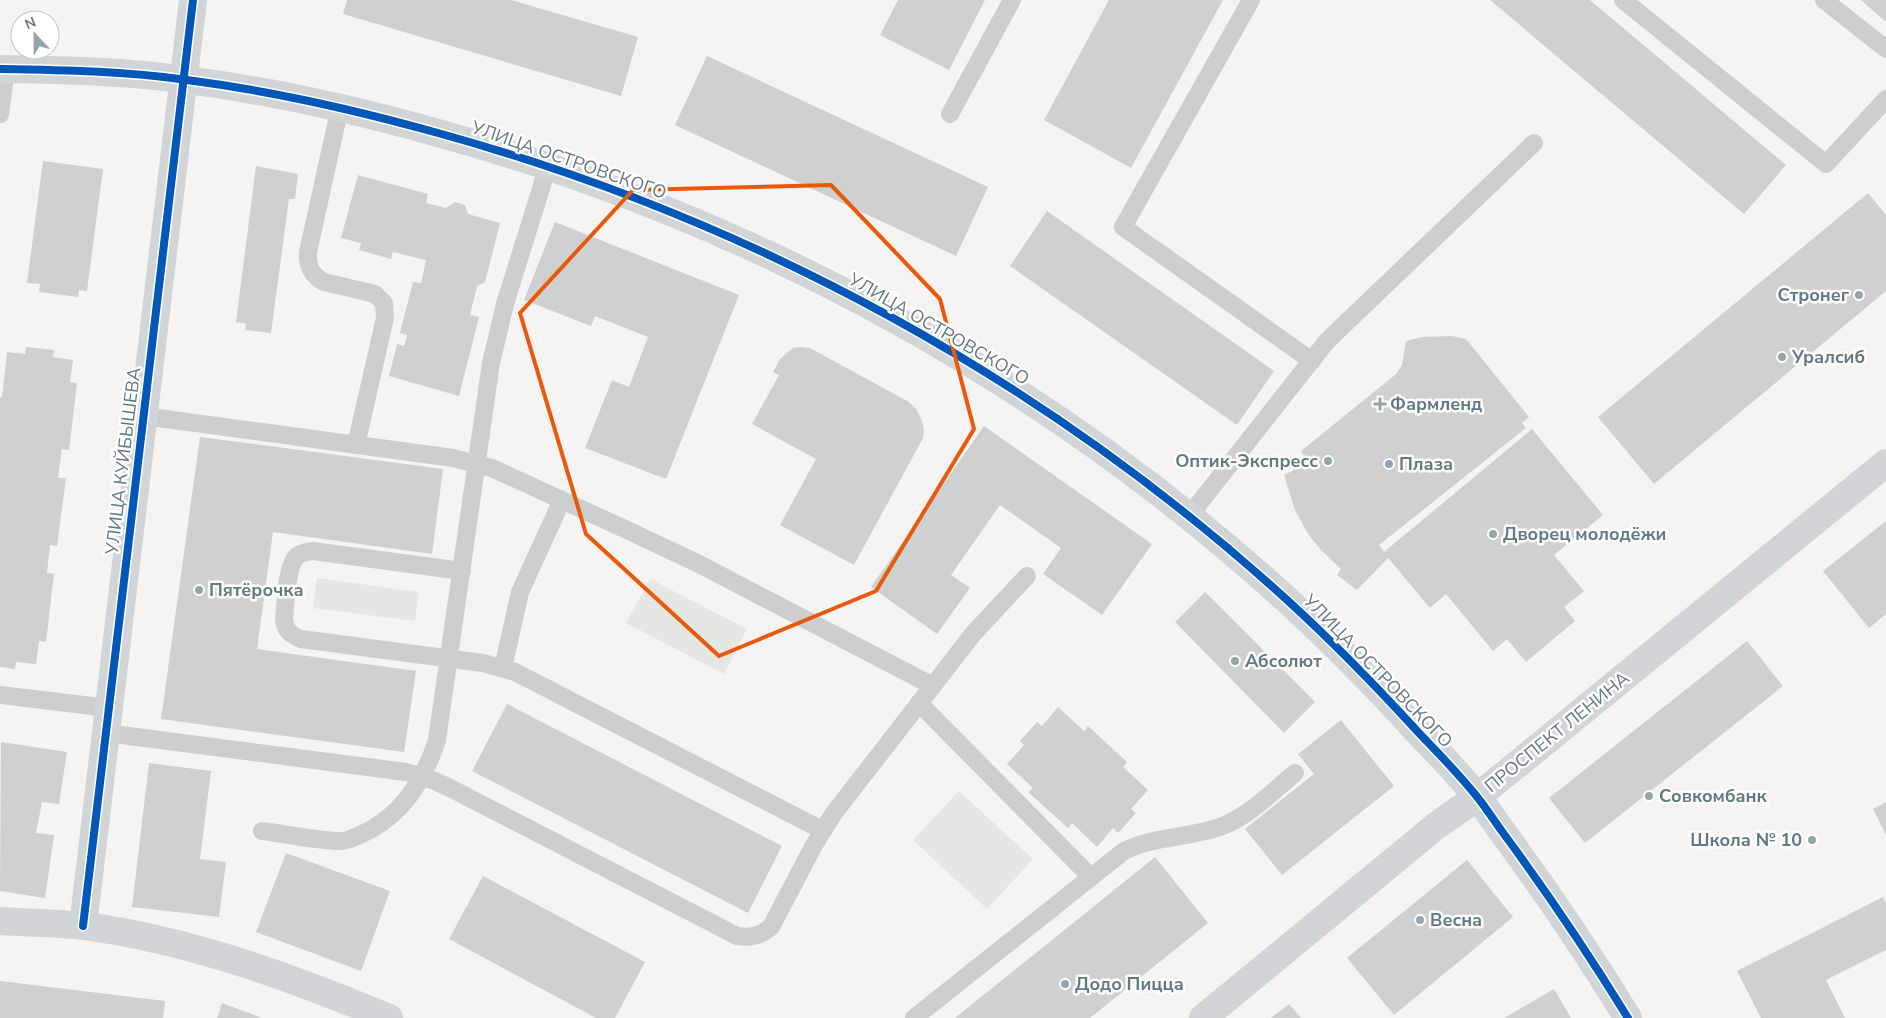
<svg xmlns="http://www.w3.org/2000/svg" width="1886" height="1018" viewBox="0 0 1886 1018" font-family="'Nunito Sans',sans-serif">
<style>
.green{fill:#e4e8e0}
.building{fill:#cfd0d0}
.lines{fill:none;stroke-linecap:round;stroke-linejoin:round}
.lane{stroke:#cdcfcf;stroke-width:18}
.secondary{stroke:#d2d5d7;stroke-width:28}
.primary{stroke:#d2d5d7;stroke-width:28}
.cycleway-casing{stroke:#fff;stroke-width:11}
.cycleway{stroke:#0057b8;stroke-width:8}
.marked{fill:none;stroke:#e8590c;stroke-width:4;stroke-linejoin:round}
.poi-dot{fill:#95a4ab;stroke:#fff;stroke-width:2}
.labels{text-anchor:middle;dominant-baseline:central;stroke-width:5;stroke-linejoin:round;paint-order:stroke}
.street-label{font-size:18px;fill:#627985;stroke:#fff}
.poi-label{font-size:18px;font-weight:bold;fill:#627985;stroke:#fff;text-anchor:start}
</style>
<rect width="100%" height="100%" fill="#f5f4f2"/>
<g class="green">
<polygon points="317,578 419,592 415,621 313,608"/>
<polygon points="650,579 747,629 724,674 626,623"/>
<polygon points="959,791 1033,859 987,909 913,840"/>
</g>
<g class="building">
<polygon points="347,0 511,0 638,37 621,96 343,14"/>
<polygon points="898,0 985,0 949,70 880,35"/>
<polygon points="1109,0 1223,0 1131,168 1044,120"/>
<polygon points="1490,0 1590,0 1786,165 1744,214"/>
<polygon points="1861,0 1886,0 1886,22"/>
<polygon points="707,56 988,187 956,256 675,125"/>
<polygon points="43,161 103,169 87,291 79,290 78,297 39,292 40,284 27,283"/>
<polygon points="256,166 298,174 295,199 289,199 271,333 245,330 246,324 236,322"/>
<polygon points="358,175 428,194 426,203 446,208 455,202 465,205 468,214 500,223 485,282 477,286 470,315 479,317 459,396 389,376 397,344 404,346 407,335 400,333 413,282 421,283 426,260 393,252 391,259 359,250 361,243 341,238"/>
<polygon points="1868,193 1886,215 1886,291 1654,484 1598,417"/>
<polygon points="1047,211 1274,371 1237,425 1010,266"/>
<polygon points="555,222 739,295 666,479 585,448 612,380 629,387 648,337 595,316 591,326 524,300"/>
<polygon points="1452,336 1466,339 1529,417 1522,423 1526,428 1379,545 1384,552 1532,429 1603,515 1554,555 1584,591 1564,607 1575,621 1526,662 1507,639 1493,651 1446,594 1430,608 1388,558 1357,590 1337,575 1341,569 1321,550 1308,534 1295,510 1284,475 1292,471 1305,457 1301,451 1396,374 1402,365 1406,341 1422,337"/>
<polygon points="26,347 54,350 53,357 73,360 70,382 77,383 69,450 62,449 58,478 66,478 57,546 50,545 47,573 54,574 46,642 39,641 36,664 16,662 15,669 0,667 0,397 2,397 7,352 25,354"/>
<polygon points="801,347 810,348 909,402 916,409 921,418 924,429 923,438 854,565 780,525 816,459 752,424 779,375 773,372 780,359 793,348"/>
<polygon points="984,426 1152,544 1102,615 1043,574 1061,548 1000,505 951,575 970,588 937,634 871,587"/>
<polygon points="200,437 443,469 432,554 273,532 257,649 416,671 404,752 161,719"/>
<polygon points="1886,521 1886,614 1869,628 1823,571"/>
<polygon points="1205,592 1315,702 1284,733 1175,622"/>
<polygon points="1747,641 1783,686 1585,843 1549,798"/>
<polygon points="507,704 782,846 748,913 472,771"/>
<polygon points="1058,707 1084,731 1088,726 1127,762 1123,767 1148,790 1131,809 1136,813 1118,833 1113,828 1097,847 1072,823 1068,828 1028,792 1033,788 1007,764 1024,745 1020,741 1037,722 1042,726"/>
<polygon points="1341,720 1394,786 1282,875 1245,829 1314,774 1298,754"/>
<polygon points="1,742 67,752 59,804 42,802 36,833 54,835 45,898 0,891"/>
<polygon points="149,763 211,771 200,859 226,862 219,917 132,907"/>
<polygon points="1886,802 1886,835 1873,809"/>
<polygon points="286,853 390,891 361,971 256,932"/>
<polygon points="1155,857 1208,923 1090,1018 955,1018"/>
<polygon points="1467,860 1513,917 1394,1015 1347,958"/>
<polygon points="483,876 645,962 615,1018 596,1018 449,939"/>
<polygon points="1883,897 1886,903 1886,950 1826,980 1845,1018 1761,1018 1737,971"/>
<polygon points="0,981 165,1001 163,1018 0,1018"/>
<polygon points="1554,989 1571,1018 1504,1018"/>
<polygon points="222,1003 262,1018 217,1018"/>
<polygon points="1289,1004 1301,1018 1271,1018"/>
</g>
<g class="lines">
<g class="lane">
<polyline points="1251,0 1123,227 1312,361"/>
<polyline points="1623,0 1826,164 1886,99"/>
<polyline points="1824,0 1886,49"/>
<path d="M 340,107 L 308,252 C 307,266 311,275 324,282 L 375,294 L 384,303 L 385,318 L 356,445"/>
<polyline points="0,114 6,69"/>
<polyline points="950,114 1012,0"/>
<polyline points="144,416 453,458 492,468 627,530 697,563 933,686"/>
<polyline points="1189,516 1327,341 1534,143"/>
<path d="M 462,571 L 313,551 C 307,552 302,552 297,556 C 286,566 286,603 284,619 C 285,630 290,635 301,639 L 483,663 L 515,672 L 822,830"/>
<polyline points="503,668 520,592 562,500"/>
<polyline points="0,695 109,708"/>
<polyline points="919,703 1090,876"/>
<path d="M 106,733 L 406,772 L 435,781 L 450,788 L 737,936 C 751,938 760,936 771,927 L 814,845 L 834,813 L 973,634 L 1027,576"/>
<path d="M 262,831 C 287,834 318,841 342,841 C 348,841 355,837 360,835 C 401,817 424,781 437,740 L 491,363 L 505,304 L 548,166"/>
<path d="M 914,1018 L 1124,851 C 1154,836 1188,838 1220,827 C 1248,817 1272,792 1295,773"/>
</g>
<g class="secondary">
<path d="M 0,69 C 62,70 125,71 187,80 C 272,91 356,110 438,133 C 753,220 1044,379 1286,599 C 1332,641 1376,686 1418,732 C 1438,753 1460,775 1478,798 C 1486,808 1493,819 1501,830 C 1546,891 1588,953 1628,1018"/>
<path d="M 0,921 C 28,923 56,923 84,926 C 189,940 291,977 389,1018"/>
<polyline points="83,926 193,0"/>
</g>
<polyline class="primary" points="1203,1018 1436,826 1477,797 1514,767 1886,463"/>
<defs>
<g id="cycleway">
<path d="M 0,69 C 62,70 125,71 187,80 C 272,91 356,110 438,133 C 753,220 1044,379 1286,599 C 1332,641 1376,686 1418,732 C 1438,753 1460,775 1478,798 C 1486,808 1493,819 1501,830 C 1546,891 1588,953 1628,1018"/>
<polyline points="83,926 193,0"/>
</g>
</defs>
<use href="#cycleway" class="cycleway-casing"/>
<use href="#cycleway" class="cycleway"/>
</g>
<path class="marked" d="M 831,185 L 940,299 L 974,429 L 876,591 L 719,656 L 586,534 L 520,313 L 633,190 Z"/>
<g class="poi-dot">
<circle cx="1859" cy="295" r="5"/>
<circle cx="1782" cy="357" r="5"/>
<path d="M1377.5 396.5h5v5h5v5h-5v5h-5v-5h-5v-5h5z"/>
<circle cx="1328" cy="461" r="5"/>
<circle cx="1389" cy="464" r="5"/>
<circle cx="1493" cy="534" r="5"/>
<circle cx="199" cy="590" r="5"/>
<circle cx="1235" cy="661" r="5"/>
<circle cx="1649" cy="796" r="5"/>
<circle cx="1812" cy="840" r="5"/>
<circle cx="1420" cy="920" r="5"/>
<circle cx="1065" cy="984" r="5"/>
</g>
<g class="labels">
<g class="street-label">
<text transform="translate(569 160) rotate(19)">УЛИЦА ОСТРОВСКОГО</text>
<text transform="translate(939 329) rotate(30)">УЛИЦА ОСТРОВСКОГО</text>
<text transform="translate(123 461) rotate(-83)">УЛИЦА КУЙБЫШЕВА</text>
<text transform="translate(1378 671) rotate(46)">УЛИЦА ОСТРОВСКОГО</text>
<text transform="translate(1557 732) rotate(-39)">ПРОСПЕКТ ЛЕНИНА</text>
</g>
<g class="poi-label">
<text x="1849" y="295" text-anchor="end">Стронег</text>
<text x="1792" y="357">Уралсиб</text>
<text x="1390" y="404">Фармленд</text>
<text x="1318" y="461" text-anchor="end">Оптик-Экспресс</text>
<text x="1399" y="464">Плаза</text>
<text x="1503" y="534">Дворец молодёжи</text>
<text x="209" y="590">Пятёрочка</text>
<text x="1245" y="661">Абсолют</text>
<text x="1659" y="796">Совкомбанк</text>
<text x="1802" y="840" text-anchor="end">Школа № 10</text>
<text x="1430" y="920">Весна</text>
<text x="1075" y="984">Додо Пицца</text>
</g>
</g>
<g transform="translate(35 35) rotate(338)"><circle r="24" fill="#ffffff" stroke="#c0c9ce"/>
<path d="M0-4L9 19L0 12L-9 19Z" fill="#95a4ab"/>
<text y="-8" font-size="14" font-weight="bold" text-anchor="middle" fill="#627985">N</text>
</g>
</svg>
